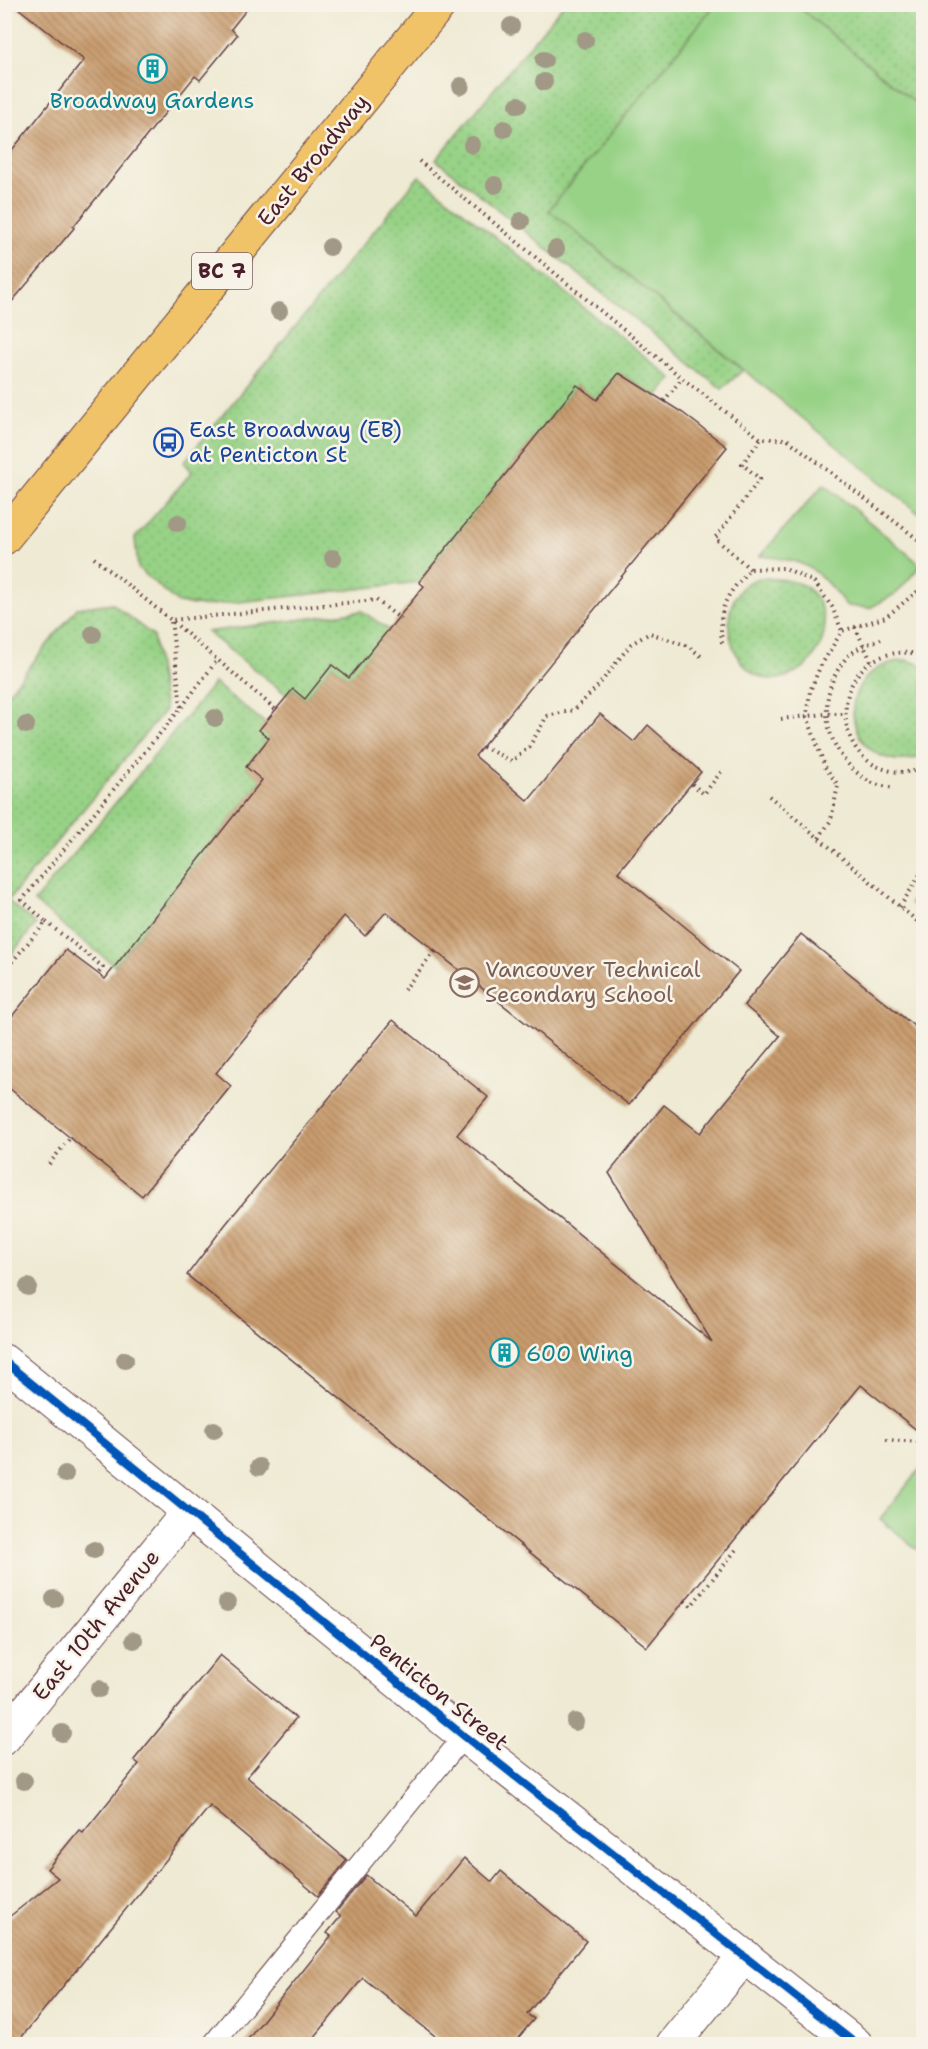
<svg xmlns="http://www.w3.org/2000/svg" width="928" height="2049" viewBox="0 0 928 2049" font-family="'Shantell Sans',sans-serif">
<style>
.grass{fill:url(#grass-dots);stroke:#707858;stroke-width:1.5}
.garden{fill:#97d286;stroke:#707858;stroke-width:1.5}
.building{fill:url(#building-back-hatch)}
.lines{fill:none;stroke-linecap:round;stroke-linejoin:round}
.lane-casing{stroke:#633d44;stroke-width:22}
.street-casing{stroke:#633d44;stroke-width:35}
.primary-casing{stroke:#633d44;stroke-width:35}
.path{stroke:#633d44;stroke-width:4;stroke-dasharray:1.5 4.5;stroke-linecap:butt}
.lane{stroke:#fff;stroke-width:20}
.street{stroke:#fff;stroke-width:33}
.primary{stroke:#f0c369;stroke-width:33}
.cycleway-casing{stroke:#f7f3e8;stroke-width:11}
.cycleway{stroke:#0057b8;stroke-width:8}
.tree{fill:#a19885}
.labels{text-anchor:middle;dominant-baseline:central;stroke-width:5;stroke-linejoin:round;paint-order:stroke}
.shield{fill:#f7f3e8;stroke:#7e5f64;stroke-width:1.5}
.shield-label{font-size:21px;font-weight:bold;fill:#4a1f2b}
.culture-label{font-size:22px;fill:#0d838f;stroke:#f7f3e8}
.street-label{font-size:22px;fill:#4a1f2b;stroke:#f7f3e8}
.transit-label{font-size:22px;fill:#164399;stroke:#f7f3e8;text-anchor:start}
.education-label{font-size:22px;fill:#785e54;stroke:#f7f3e8;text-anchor:start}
</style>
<defs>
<pattern id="grass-dots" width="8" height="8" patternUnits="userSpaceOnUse" patternTransform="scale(1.5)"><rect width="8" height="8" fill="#97d286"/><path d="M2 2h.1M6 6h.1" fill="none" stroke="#84b474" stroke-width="1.8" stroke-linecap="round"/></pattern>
<pattern id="building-back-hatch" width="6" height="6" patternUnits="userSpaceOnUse" patternTransform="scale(1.5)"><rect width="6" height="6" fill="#c89b6d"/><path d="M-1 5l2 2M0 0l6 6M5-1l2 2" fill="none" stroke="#a47e5a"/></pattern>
</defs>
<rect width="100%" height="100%" fill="#f7f3e8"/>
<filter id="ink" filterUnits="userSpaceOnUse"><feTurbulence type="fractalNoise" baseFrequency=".0167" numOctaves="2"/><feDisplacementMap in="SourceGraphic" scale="12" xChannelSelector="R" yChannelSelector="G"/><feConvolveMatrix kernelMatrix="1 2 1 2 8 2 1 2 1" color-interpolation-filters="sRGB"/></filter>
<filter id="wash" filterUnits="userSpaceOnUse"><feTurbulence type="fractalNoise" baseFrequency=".008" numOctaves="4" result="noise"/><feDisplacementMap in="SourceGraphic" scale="24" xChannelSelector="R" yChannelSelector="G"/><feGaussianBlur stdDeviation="1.35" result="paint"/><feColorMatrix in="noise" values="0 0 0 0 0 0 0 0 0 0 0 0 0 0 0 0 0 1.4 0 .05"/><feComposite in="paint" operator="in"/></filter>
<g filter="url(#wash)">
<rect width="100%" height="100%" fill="#efead3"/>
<g class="grass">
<polygon points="563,5 715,5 549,210 743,370 722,389 436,160"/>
<polygon points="796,5 923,5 923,109"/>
<polygon points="419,176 672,378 657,397 619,373 597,400 577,385 419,582 203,606 178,603 138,568 135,538 192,472 184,462"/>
<path d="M 761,578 C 775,579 794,579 806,587 C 822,599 828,623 822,641 C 820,647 816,652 813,657 C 809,665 803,668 796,672 C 744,704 706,620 745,585 C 749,581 756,579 761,578 Z"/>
<polygon points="112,603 153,636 165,710 8,901 36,924 5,962 5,697 77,608"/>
<polygon points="362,611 389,630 349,678 332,665 305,699 293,689 287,695 207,632"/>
<path d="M 906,660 L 923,665 L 923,756 C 847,782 821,669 906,660 Z"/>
<polygon points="214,683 265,723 269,738 246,767 262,780 115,966 34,902"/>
<polygon points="923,876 924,913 923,913 910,904"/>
</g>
<g class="garden">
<polygon points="715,5 796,5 923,109 923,517 549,210"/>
<path d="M 824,484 L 921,565 L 897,593 L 870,608 L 847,606 C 815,568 811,561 760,556 Z"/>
<polygon points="923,1465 923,1554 880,1519"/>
</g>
<g id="blocks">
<g class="building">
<polygon points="13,4 251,4 231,29 237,35 200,80 195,76 73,227 74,228 4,311 4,160 84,60"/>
<polygon points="619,373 683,413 727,447 475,756 528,801 600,714 634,742 648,725 701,772 618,872 739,971 629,1105 386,912 365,936 344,916 216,1073 231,1086 142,1196 4,1084 4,1026 66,950 105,979 262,780 246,767 269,738 259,730 293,689 305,699 332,665 349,678 424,586 419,582 577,385 597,400"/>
<polygon points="801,934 924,1034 924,1436 861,1385 647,1647 187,1275 225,1225 393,1020 488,1097 457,1135 712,1342 609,1173 664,1105 700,1133 780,1036 744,1005"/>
<polygon points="220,1655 296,1718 247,1777 347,1860 318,1896 210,1806 16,2044 4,2044 4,1921 58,1878 47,1869 79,1830 83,1833 139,1764 134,1760"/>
<polygon points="464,1858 492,1882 501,1871 586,1941 527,2014 534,2019 513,2044 445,2044 363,1978 309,2044 244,2044 331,1936 327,1933 341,1916 336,1912 366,1875 416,1916"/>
</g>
</g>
</g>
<g filter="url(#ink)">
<use href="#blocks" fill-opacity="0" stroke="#633d44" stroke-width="1.5"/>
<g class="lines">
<defs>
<polyline id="lane" points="213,2044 464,1736"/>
<g id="street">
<polyline points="4,1361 464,1736 856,2044"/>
<polyline points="4,1738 188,1512"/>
<polyline points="673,2044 745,1956"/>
</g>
<polyline id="primary" points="4,538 440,4"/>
</defs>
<use href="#lane" class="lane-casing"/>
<use href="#street" class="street-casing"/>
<use href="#primary" class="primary-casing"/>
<g class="path">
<polyline points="419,161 682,378 761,439 787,439 924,544"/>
<polyline points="664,401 682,378"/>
<polyline points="94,558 171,620 276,710"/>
<polyline points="750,569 715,538 760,479 742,464 761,439"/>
<polyline points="855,627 871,661"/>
<path d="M 881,639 C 870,643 856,648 848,656 C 813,695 823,752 867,780 C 874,785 885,786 893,788"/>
<path d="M 722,643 C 718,605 726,596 750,569 L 785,568 L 814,582 L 832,607 L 842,631"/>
<path d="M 924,655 C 827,633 819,773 905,772 C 911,772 918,770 924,769"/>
<polyline points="181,707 171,620 376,600 402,620"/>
<polyline points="781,719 826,714 844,714"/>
<polyline points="483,747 512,761 529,747 547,716 574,710 598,686 631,644 650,633 688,646 702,657"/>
<polyline points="692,784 704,794 721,772"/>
<polyline points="769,796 924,927"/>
<polyline points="819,838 831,820 838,785 825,767 807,716 810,691 820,667 842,631 886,617 924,586"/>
<polyline points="900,907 924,868"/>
<polyline points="46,922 103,967 98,974"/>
<polyline points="4,971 46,922 22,900 181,708 218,659"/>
<polyline points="404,990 435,951"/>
<polyline points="49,1164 70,1138"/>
<polyline points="886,1440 921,1442 924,1444"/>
<polyline points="685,1601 691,1606 736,1550"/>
</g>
<use href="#lane" class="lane"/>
<use href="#street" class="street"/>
<use href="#primary" class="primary"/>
<defs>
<polyline id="cycleway" points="4,1361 464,1736 856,2044"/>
</defs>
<use href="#cycleway" class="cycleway-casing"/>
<use href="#cycleway" class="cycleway"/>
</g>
<g class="tree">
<circle cx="511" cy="26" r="9"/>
<circle cx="585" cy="40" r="9"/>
<circle cx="544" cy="60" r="9"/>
<circle cx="544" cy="82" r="9"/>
<circle cx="461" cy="86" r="9"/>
<circle cx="518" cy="105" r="9"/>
<circle cx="504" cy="129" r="9"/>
<circle cx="472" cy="145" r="9"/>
<circle cx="495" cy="185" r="9"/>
<circle cx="521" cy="221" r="9"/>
<circle cx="330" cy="247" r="9"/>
<circle cx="556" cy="249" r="9"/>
<circle cx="279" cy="311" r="9"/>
<circle cx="178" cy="523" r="9"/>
<circle cx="333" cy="558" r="9"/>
<circle cx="93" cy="634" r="9"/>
<circle cx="215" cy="718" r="9"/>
<circle cx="26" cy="725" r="9"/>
<circle cx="28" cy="1287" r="9"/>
<circle cx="125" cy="1360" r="9"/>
<circle cx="214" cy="1430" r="9"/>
<circle cx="259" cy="1467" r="9"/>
<circle cx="65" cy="1474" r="9"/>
<circle cx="94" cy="1550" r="9"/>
<circle cx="54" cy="1599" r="9"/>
<circle cx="227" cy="1603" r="9"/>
<circle cx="134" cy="1640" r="9"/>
<circle cx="99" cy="1689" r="9"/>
<circle cx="575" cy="1722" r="9"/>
<circle cx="62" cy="1733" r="9"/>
<circle cx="24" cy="1781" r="9"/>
</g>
</g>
<defs>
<symbol id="building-ring" viewBox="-11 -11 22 22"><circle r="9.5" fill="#f7f3e8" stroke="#0f9aa8" stroke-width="1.5"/><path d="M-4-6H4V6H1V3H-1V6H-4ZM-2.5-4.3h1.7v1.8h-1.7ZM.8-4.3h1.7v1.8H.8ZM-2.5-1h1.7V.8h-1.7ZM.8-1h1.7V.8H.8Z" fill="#0f9aa8"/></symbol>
<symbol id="bus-ring" viewBox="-11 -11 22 22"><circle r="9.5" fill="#f7f3e8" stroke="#1a4fb4" stroke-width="1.5"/><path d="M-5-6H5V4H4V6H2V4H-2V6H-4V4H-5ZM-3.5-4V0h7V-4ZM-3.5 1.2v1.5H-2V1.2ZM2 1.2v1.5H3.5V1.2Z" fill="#1a4fb4"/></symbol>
<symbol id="school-ring" viewBox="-11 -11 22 22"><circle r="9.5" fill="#f7f3e8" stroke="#8d6e63" stroke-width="1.5"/><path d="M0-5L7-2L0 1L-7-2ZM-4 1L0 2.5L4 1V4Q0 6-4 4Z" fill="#8d6e63"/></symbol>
</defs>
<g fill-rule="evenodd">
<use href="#building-ring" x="136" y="52" width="33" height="33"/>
<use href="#bus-ring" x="152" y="426" width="33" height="33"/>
<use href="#school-ring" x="448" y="966" width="33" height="33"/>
<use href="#building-ring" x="488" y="1336" width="33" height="33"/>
</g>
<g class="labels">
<rect class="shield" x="192" y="253" width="60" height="36" rx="4.5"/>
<g class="shield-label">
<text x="222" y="271">BC 7</text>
</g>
<g class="culture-label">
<text x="152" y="100">Broadway Gardens</text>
<text x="526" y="1353" text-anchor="start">600 Wing</text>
</g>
<g class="street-label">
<text transform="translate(313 160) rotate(-51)">East Broadway</text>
<text transform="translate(96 1625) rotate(-51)">East 10th Avenue</text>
<text transform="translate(439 1692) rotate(39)">Penticton Street</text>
</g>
<g class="transit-label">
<text x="189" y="429">East Broadway (EB)<tspan x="189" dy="25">at Penticton St</tspan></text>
</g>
<g class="education-label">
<text x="485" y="969">Vancouver Technical<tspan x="485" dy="25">Secondary School</tspan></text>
</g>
</g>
<rect width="928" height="2049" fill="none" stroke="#f7f3e8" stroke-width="24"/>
</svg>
